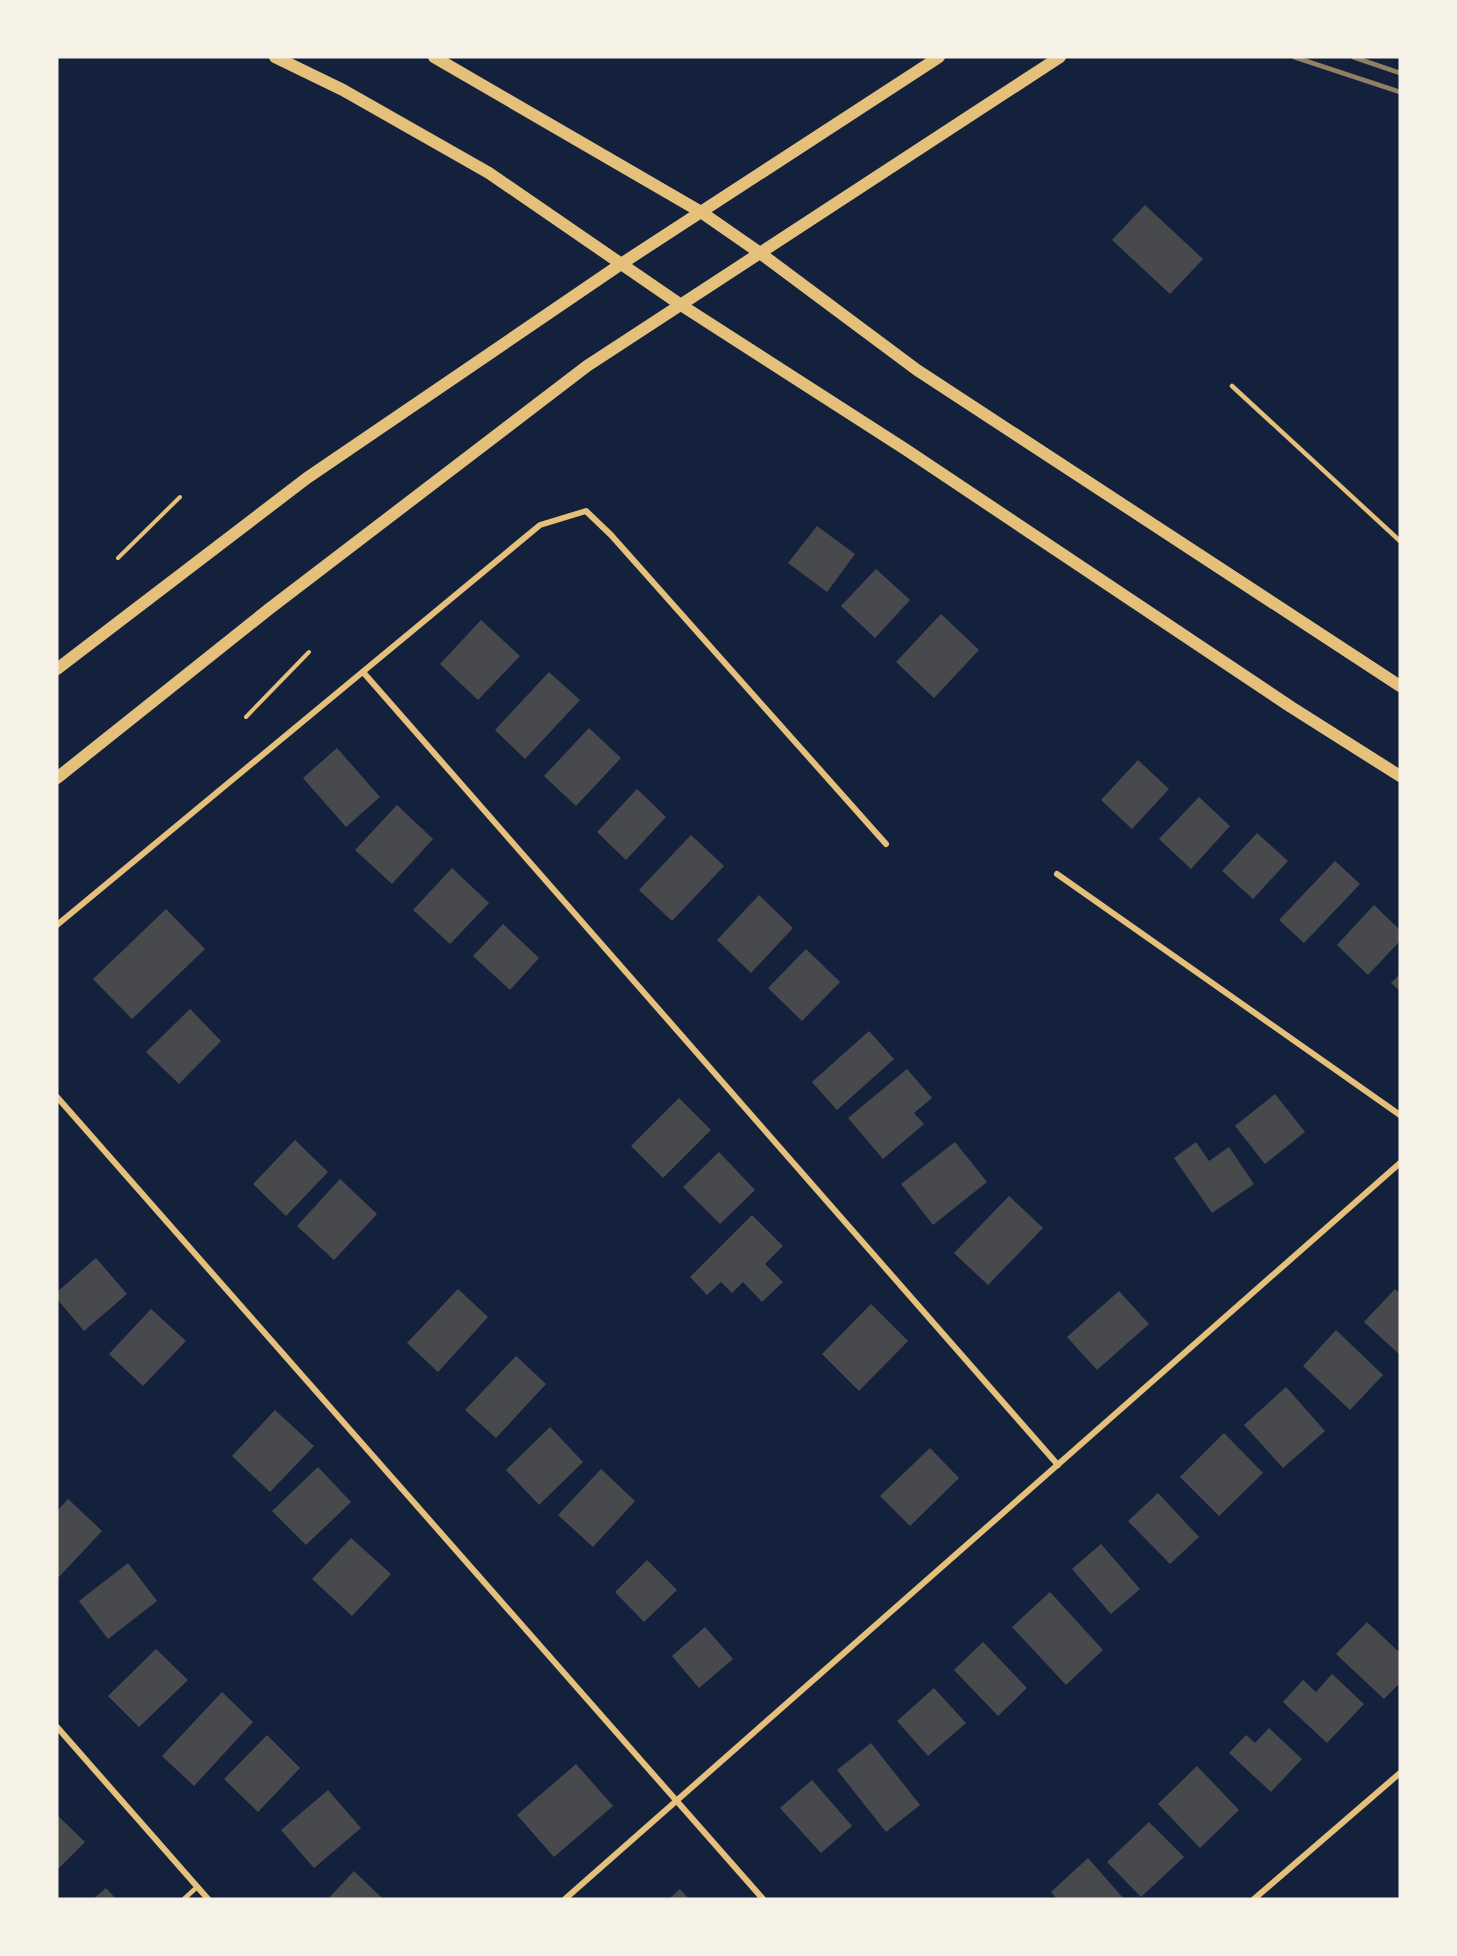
<svg xmlns="http://www.w3.org/2000/svg" width="1457" height="1956" viewBox="0 0 1457 1956" font-family="Helvetica,sans-serif">
<style>
.building{fill:#48494c}
.lines{fill:none;stroke-linecap:round;stroke-linejoin:round}
.path{stroke:#e5c07b;stroke-width:4}
.service{stroke:#e5c07b;stroke-width:4.5}
.minor{stroke:#e5c07b;stroke-width:6}
.secondary{stroke:#e5c07b;stroke-width:12}
.rail{stroke:#918062;stroke-width:4.5}
</style>
<rect width="100%" height="100%" fill="#14213d"/>
<g class="building">
<polygon points="1145,205 1203,259 1170,294 1112,240"/>
<polygon points="817,526 855,554 827,592 788,563"/>
<polygon points="876,569 910,600 875,638 841,606"/>
<polygon points="941,614 979,650 934,698 896,662"/>
<polygon points="481,620 520,656 478,700 440,664"/>
<polygon points="549,672 580,700 525,759 495,730"/>
<polygon points="589,728 621,758 576,806 544,776"/>
<polygon points="337,748 380,797 346,827 303,778"/>
<polygon points="1138,760 1169,789 1132,829 1101,800"/>
<polygon points="637,789 666,817 626,860 597,832"/>
<polygon points="1199,797 1230,826 1191,869 1159,839"/>
<polygon points="397,805 433,839 392,884 355,850"/>
<polygon points="1257,833 1288,861 1253,899 1222,871"/>
<polygon points="691,835 724,866 672,921 639,890"/>
<polygon points="1335,861 1360,884 1304,943 1279,920"/>
<polygon points="452,868 489,903 450,944 413,910"/>
<polygon points="759,895 793,928 751,973 717,940"/>
<polygon points="1374,905 1400,930 1400,941 1368,975 1337,945"/>
<polygon points="166,909 205,949 132,1019 93,979"/>
<polygon points="503,924 539,958 510,990 473,956"/>
<polygon points="806,949 840,982 802,1021 768,988"/>
<polygon points="1400,974 1400,991 1391,983"/>
<polygon points="190,1009 221,1041 179,1084 146,1052"/>
<polygon points="869,1031 894,1059 837,1110 812,1082"/>
<polygon points="907,1069 932,1098 914,1113 924,1124 883,1159 848,1118"/>
<polygon points="1275,1094 1305,1132 1265,1164 1235,1126"/>
<polygon points="679,1098 711,1130 663,1178 631,1146"/>
<polygon points="295,1140 328,1172 286,1216 253,1184"/>
<polygon points="955,1142 987,1182 933,1225 901,1184"/>
<polygon points="1196,1142 1209,1161 1229,1147 1254,1184 1212,1213 1174,1158"/>
<polygon points="719,1152 755,1190 720,1224 683,1187"/>
<polygon points="340,1179 377,1214 334,1260 297,1226"/>
<polygon points="1009,1196 1043,1228 988,1285 954,1253"/>
<polygon points="752,1215 783,1246 765,1264 783,1282 762,1302 743,1282 732,1293 721,1282 707,1295 690,1277"/>
<polygon points="96,1258 127,1294 84,1331 57,1299 57,1292"/>
<polygon points="458,1289 488,1317 438,1372 407,1343"/>
<polygon points="1395,1289 1400,1294 1400,1355 1364,1322"/>
<polygon points="1119,1291 1149,1324 1097,1370 1067,1337"/>
<polygon points="871,1304 908,1341 859,1391 822,1354"/>
<polygon points="151,1309 186,1341 143,1386 109,1354"/>
<polygon points="1336,1330 1383,1375 1350,1410 1303,1366"/>
<polygon points="516,1356 546,1384 496,1438 465,1410"/>
<polygon points="1286,1387 1325,1431 1283,1468 1244,1425"/>
<polygon points="275,1410 314,1446 270,1492 232,1456"/>
<polygon points="550,1427 583,1462 539,1505 506,1470"/>
<polygon points="1224,1433 1263,1473 1219,1516 1180,1477"/>
<polygon points="930,1448 959,1478 910,1526 880,1496"/>
<polygon points="318,1467 351,1502 306,1545 272,1511"/>
<polygon points="601,1469 635,1501 593,1547 558,1515"/>
<polygon points="1158,1493 1199,1537 1170,1564 1128,1521"/>
<polygon points="68,1499 102,1531 58,1578 57,1511"/>
<polygon points="351,1538 391,1574 352,1616 312,1579"/>
<polygon points="1101,1544 1140,1589 1111,1614 1072,1569"/>
<polygon points="647,1560 677,1590 644,1622 615,1592"/>
<polygon points="128,1563 157,1601 108,1639 79,1601"/>
<polygon points="1050,1592 1103,1650 1066,1685 1012,1627"/>
<polygon points="1367,1622 1400,1653 1400,1683 1384,1699 1336,1654"/>
<polygon points="705,1627 733,1659 699,1688 672,1656"/>
<polygon points="983,1642 1027,1688 998,1716 954,1670"/>
<polygon points="156,1649 188,1680 139,1727 108,1696"/>
<polygon points="1332,1674 1364,1704 1327,1743 1283,1702 1303,1680 1316,1692"/>
<polygon points="934,1688 966,1723 928,1756 897,1721"/>
<polygon points="222,1692 253,1722 194,1786 162,1756"/>
<polygon points="1269,1728 1302,1759 1271,1792 1229,1753 1246,1735 1255,1743"/>
<polygon points="267,1735 300,1768 258,1812 224,1779"/>
<polygon points="871,1743 920,1805 886,1832 837,1770"/>
<polygon points="576,1764 613,1806 554,1857 517,1815"/>
<polygon points="1197,1766 1239,1810 1200,1848 1158,1804"/>
<polygon points="812,1780 852,1826 821,1853 780,1808"/>
<polygon points="328,1790 361,1828 314,1868 281,1830"/>
<polygon points="57,1815 85,1842 57,1870"/>
<polygon points="1149,1822 1184,1857 1141,1897 1107,1862"/>
<polygon points="1088,1858 1124,1899 1057,1899 1051,1892"/>
<polygon points="354,1871 383,1899 328,1899"/>
<polygon points="106,1888 116,1899 93,1899"/>
<polygon points="680,1889 689,1899 669,1899"/>
</g>
<g class="lines">
<g class="path">
<polyline points="118,558 180,497"/>
<polyline points="246,717 309,652"/>
</g>
<g class="service">
<polyline points="1232,386 1400,541"/>
<polyline points="184,1899 197,1887"/>
</g>
<g class="minor">
<polyline points="363,672 1058,1465"/>
<polyline points="1057,874 1400,1115"/>
<polyline points="57,925 540,525 586,511 611,535 886,844"/>
<polyline points="57,1097 763,1899"/>
<polyline points="57,1727 208,1899"/>
<polyline points="565,1899 1400,1163"/>
<polyline points="1254,1899 1400,1773"/>
</g>
<g class="secondary">
<polyline points="275,57 343,90 489,173 681,305 905,449 1291,707 1400,776"/>
<polyline points="434,57 701,212 760,253 917,370 1400,686"/>
<polyline points="57,669 307,478 621,264 939,57"/>
<polyline points="57,778 269,609 587,366 1060,57"/>
</g>
<g class="rail">
<polyline points="1294,57 1400,92"/>
<polyline points="1353,57 1400,73"/>
</g>
</g>
<rect width="1457" height="1956" fill="none" stroke="#f6f1e7" stroke-width="117"/>
</svg>
